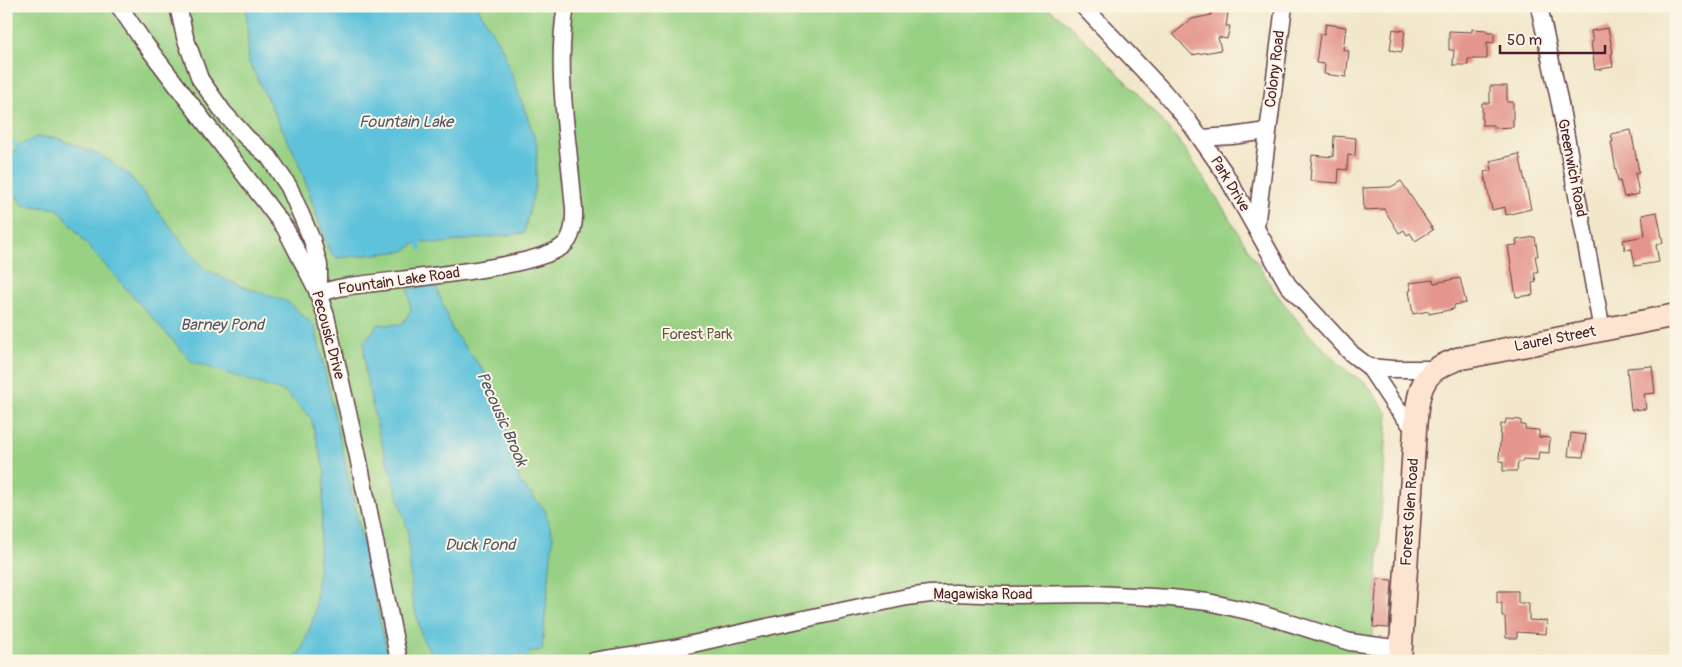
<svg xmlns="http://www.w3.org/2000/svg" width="1682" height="667" viewBox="0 0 1682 667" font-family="Pangolin,sans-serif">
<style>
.green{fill:#99d184;stroke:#727858}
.water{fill:#5ec2db;stroke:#547083}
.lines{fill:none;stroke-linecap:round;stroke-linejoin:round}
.stream{stroke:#5ec2db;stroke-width:4.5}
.building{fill:#e4958c}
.street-casing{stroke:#633d43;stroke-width:19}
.secondary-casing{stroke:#633d43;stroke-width:25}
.street{stroke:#fff;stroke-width:16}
.secondary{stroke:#fde4d0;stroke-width:22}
.labels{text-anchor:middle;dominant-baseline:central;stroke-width:4;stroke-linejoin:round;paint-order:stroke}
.street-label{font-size:15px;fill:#4a1f2b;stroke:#fcf5e5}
.park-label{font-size:15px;fill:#625446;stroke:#fcf5e5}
.water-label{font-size:16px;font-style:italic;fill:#515869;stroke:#fcf5e5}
</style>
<rect width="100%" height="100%" fill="#fcf5e5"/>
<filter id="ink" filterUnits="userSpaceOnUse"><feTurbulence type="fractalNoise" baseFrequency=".02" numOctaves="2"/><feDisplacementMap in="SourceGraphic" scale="10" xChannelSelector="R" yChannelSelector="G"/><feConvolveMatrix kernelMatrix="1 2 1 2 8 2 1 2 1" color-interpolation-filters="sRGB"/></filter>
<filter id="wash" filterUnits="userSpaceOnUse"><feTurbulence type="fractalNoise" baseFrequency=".0096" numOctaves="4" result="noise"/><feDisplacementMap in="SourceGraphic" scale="20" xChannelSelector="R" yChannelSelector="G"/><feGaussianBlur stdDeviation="1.12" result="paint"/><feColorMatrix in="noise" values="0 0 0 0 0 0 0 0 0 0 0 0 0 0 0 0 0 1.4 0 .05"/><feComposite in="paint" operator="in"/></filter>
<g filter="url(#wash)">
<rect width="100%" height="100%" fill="#f2e7cb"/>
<polygon class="green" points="6,6 1046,6 1066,22 1095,50 1138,94 1179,141 1215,195 1275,292 1306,331 1348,372 1367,384 1388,414 1371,661 6,661"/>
<g class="water">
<path d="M 246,6 L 477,6 L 503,50 L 537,144 L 536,182 L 524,233 L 435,244 C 423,239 415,242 405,251 L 337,258 L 329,251 L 298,161 L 249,62 Z"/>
<polygon points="37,137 57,138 102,156 130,176 204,269 231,282 288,302 315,327 389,661 292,661 302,649 315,614 325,473 311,418 285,392 192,362 95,254 58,209 23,205 6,182 6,160 18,146"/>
<polygon points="435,284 453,331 486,374 507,431 520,482 545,510 553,537 542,650 495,661 437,661 423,640 412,598 408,530 379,434 365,372 364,342 379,324 387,325 402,324 411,311 408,289"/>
</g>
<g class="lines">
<g class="stream">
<polyline points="6,140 18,146"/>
<polyline points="418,238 420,248"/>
<polyline points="526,650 526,661"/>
</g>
</g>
<g id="blocks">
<g class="building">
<polygon points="1212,6 1229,6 1226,26 1230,26 1227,39 1218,37 1221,50 1192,55 1173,34 1192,19 1211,15"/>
<polygon points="1326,24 1346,27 1343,50 1349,51 1346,77 1324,74 1325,64 1316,63 1320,34 1324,35"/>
<polygon points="1608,28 1613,53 1611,54 1613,67 1595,70 1591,43 1593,42 1591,31"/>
<polygon points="1393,29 1405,31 1402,52 1390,50"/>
<polygon points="1472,29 1487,30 1487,32 1494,32 1494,43 1487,42 1487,59 1468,59 1468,65 1453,65 1454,50 1449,50 1449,31 1472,32"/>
<polygon points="1490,86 1507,86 1507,102 1513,102 1513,127 1493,128 1493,125 1482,125 1482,103 1490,103"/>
<polygon points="1631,130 1639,172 1635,173 1639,194 1624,197 1620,181 1618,182 1611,142 1613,142 1611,134"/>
<polygon points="1334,136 1356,138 1355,156 1348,155 1347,170 1339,169 1338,183 1310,181 1312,155 1333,157"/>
<polygon points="1519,154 1531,209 1506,215 1505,207 1492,210 1484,172 1492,170 1490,161"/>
<polygon points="1401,181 1433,230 1415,241 1410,233 1407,235 1404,230 1399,233 1384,209 1364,210 1363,188 1391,187"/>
<polygon points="1657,212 1663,243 1656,245 1659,262 1635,266 1632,249 1625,250 1623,240 1645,236 1642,215"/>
<polygon points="1535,237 1538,256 1535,256 1538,272 1534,272 1536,282 1532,283 1533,295 1516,297 1508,246 1517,245 1516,240"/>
<polygon points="1460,278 1466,303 1454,305 1454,309 1429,314 1429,311 1413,314 1409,291 1411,290 1409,283 1433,280 1434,283"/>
<polygon points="1652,366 1655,393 1644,394 1646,409 1631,410 1627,368"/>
<polygon points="1506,419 1521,420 1521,425 1525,425 1525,429 1539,430 1539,437 1550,438 1549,453 1539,452 1538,460 1523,459 1522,462 1518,462 1517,471 1503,471 1503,461 1499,461 1501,424 1505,424"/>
<polygon points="1571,433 1586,435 1583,457 1568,456"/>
<polygon points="1377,579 1392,580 1389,628 1373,627"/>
<polygon points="1497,591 1518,591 1518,603 1529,603 1529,620 1547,621 1546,634 1517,632 1517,638 1506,638 1505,617 1502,617 1502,603 1497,603"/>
</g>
</g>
</g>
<g filter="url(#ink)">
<use href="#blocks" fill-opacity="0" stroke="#633d43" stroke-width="1"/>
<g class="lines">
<defs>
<g id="street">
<polyline points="119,6 143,41 285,228 316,288 326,316 357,452 399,661"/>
<path d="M 178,6 L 185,37 L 200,79 L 224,113 L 247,138 L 269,157 L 289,187 L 312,240 L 319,265 L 319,294 C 327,291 336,288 344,287 C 384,280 545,269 566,243 C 575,233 575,212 573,199 C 568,136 555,70 566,6"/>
<polyline points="1083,6 1163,91 1189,122 1224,172 1288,285 1352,354 1369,367 1395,406 1415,430"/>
<polyline points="1539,6 1560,104 1602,330"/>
<polyline points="1201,138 1232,136 1267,131"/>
<polyline points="1256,227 1284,6"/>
<polyline points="1369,367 1392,369 1436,369"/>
<polyline points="594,661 675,648 776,625 907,597 930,594 955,593 1007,595 1095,594 1171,598 1208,602 1261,614 1350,642 1401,649"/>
</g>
<path id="secondary" d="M 1400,661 L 1415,430 C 1417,408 1417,380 1438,368 C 1444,364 1451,362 1457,359 L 1676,315"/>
</defs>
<use href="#street" class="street-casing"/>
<use href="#secondary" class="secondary-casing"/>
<use href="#street" class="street"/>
<use href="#secondary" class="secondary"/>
</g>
</g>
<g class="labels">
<g class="street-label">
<text transform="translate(1275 69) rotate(-83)">Colony Road</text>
<text transform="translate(1572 168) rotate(79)">Greenwich Road</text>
<text transform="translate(1230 184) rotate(59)">Park Drive</text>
<text transform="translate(399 281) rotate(-8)">Fountain Lake Road</text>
<text transform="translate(328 335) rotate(75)">Pecousic Drive</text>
<text transform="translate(1555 339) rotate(-11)">Laurel Street</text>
<text transform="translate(1410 512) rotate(-86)">Forest Glen Road</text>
<text x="983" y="594">Magawiska Road</text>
</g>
<g class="park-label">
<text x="697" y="334">Forest Park</text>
</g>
<g class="water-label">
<text x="406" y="122">Fountain Lake</text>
<text x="222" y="325">Barney Pond</text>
<text transform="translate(502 419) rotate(66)">Pecousic Brook</text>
<text x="480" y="545">Duck Pond</text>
</g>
</g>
<rect width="1682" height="667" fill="none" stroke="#fcf5e5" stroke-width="25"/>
<path d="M1500 45v8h105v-8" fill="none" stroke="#4a1f2b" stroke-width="2.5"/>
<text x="1507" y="45" font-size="15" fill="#4a1f2b" stroke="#fcf5e5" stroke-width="4" paint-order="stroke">50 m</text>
</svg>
